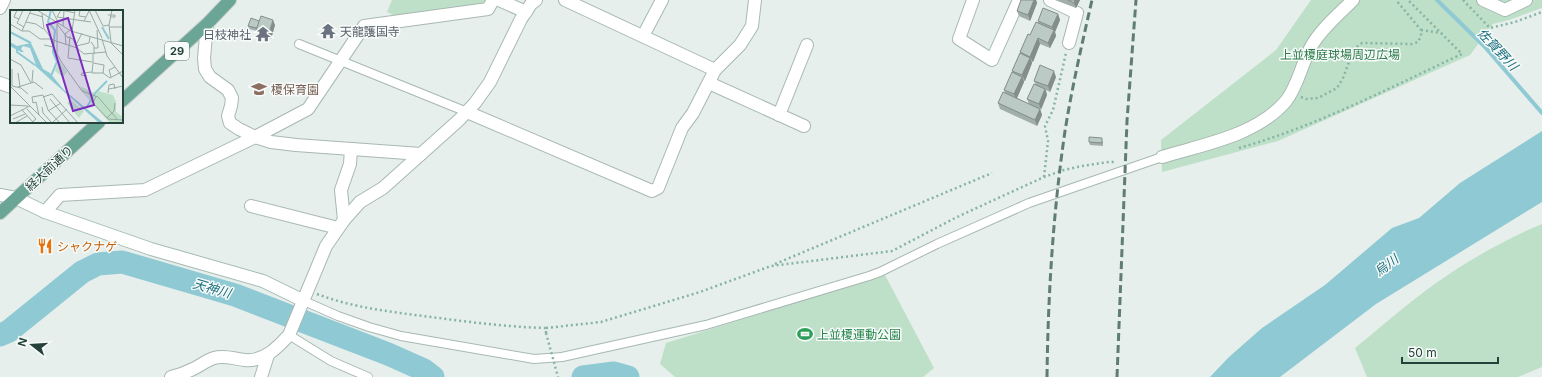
<svg xmlns="http://www.w3.org/2000/svg" width="1542" height="377" viewBox="0 0 1542 377" font-family="Inter,'Noto Sans JP',sans-serif">
<style>
.green{fill:#bfe0c8}
.water{fill:#8ec9d4}
.lines{fill:none;stroke-linecap:round;stroke-linejoin:round}
.stream{stroke:#8ec9d4;stroke-width:4}
.river{stroke:#8ec9d4;stroke-width:23}
.lane-casing{stroke:#a8b8b2;stroke-width:10}
.street-casing{stroke:#a8b8b2;stroke-width:14}
.secondary-casing{stroke:#a4bbb3;stroke-width:14}
.primary-casing{stroke:#c2cac8;stroke-width:14}
.path{stroke:#86b3a5;stroke-width:2.5;stroke-dasharray:2 3;stroke-linecap:butt}
.lane{stroke:#fff;stroke-width:8}
.street{stroke:#fff;stroke-width:12}
.secondary{stroke:#fff;stroke-width:12}
.primary{stroke:#6aa596;stroke-width:12}
.rail{stroke:#5f7d75;stroke-width:3;stroke-dasharray:8 4;stroke-linecap:butt}
.path-bridge{stroke:#86b3a5;stroke-width:2.5;stroke-dasharray:2 3;stroke-linecap:butt}
.wall{fill:#a1aea9}
.shaded-wall{fill:#838d89}
.building{fill:#bbcac4;stroke:#838d89}
.labels{text-anchor:middle;dominant-baseline:central;stroke-width:3;stroke-linejoin:round;paint-order:stroke}
.shield{fill:#f7fbf9;stroke:#637a73;stroke-width:1}
.shield-label{font-size:11px;font-weight:bold;fill:#24423a}
.worship-label{font-size:12px;fill:#5b616d;stroke:#f7fbf9;text-anchor:start}
.park-label{font-size:12px;fill:#2d7a4b;stroke:#f7fbf9}
.education-label{font-size:12px;fill:#785e54;stroke:#f7fbf9;text-anchor:start}
.street-label{font-size:12px;fill:#24423a;stroke:#f7fbf9}
.food-label{font-size:12px;fill:#c56008;stroke:#f7fbf9;text-anchor:start}
.leisure-label{font-size:12px;fill:#27864d;stroke:#f7fbf9;text-anchor:start}
.water-label{font-size:13px;font-style:italic;fill:#1c6f80;stroke:#f7fbf9}
.inset-river{fill:none;stroke:#8ec9d4;stroke-width:2}
.inset-road{fill:none;stroke:#98aaa4;stroke-width:1}
.view{fill:#7b2cbf;fill-opacity:0.15;stroke:#7b2cbf;stroke-width:2}
.inset-edge{fill:none;stroke:#24423a;stroke-width:2}
</style>
<rect width="100%" height="100%" fill="#e6efeb"/>
<g class="green">
<polygon points="392,0 487,0 485,4 398,17 387,12"/>
<polygon points="1311,0 1542,0 1542,8 1509,20 1493,24 1470,55 1278,141 1162,172 1161,140 1276,50"/>
<path d="M 1542,224 L 1542,367 L 1518,377 L 1367,377 L 1355,348 C 1382,326 1408,303 1436,283 C 1469,260 1505,239 1542,224 Z"/>
<polygon points="885,275 934,368 923,377 675,377 660,364 666,343"/>
</g>
<polygon class="water" points="1542,131 1542,202 1376,304 1280,377 1210,377 1229,357 1262,328 1325,285 1392,228 1419,218 1460,183"/>
<g class="lines">
<polyline class="stream" points="1437,0 1485,47 1542,113"/>
<g class="river">
<polyline points="0,335 9,331 82,272 98,264 122,262 235,295 388,354 424,370 433,377"/>
<polyline points="583,377 614,373 628,377"/>
</g>
<defs>
<g id="lane">
<polyline points="299,44 467,112"/>
<polyline points="304,301 338,316 369,327 401,336 534,359 562,357 706,325 869,276 880,272 937,244 1029,203 1162,157"/>
<polyline points="289,335 331,361 368,377"/>
</g>
<g id="street">
<polyline points="499,0 526,12"/>
<polyline points="565,0 715,70"/>
<polyline points="973,0 959,39 992,60 1019,0"/>
<polyline points="1050,0 1077,13 1069,43"/>
<polyline points="1483,0 1505,10 1526,0"/>
<polyline points="0,8 4,0"/>
<polyline points="207,24 204,58 205,69 210,77 228,90 232,98 231,106 228,116 230,123 239,129 255,137 271,142 296,145 421,154"/>
<polyline points="643,36 662,0"/>
<polyline points="0,83 11,87"/>
<polyline points="709,83 804,126"/>
<polyline points="467,112 652,191 658,188 682,128 693,113 715,70 740,45 752,26 755,0"/>
<polyline points="779,115 807,45"/>
<path d="M 1162,157 C 1204,144 1256,136 1286,101 C 1298,86 1302,62 1312,45 C 1322,28 1339,14 1353,0"/>
<polyline points="0,195 16,198"/>
<polyline points="251,206 338,228"/>
<polyline points="45,212 60,195 145,190 255,137 308,109 364,26 488,9 493,0"/>
<polyline points="344,220 341,190 350,164 351,149"/>
<path d="M 171,377 C 179,375 187,372 195,368 C 201,365 207,360 214,358 C 225,355 234,359 245,360 C 264,362 278,347 289,335 L 326,246 L 344,220 L 360,202 L 383,188 L 459,120 L 475,103 L 490,82 L 521,19 L 531,4 L 536,0"/>
<polyline points="261,377 268,355"/>
</g>
<polyline id="secondary" points="16,198 45,212 151,249 263,281 304,301"/>
<g id="primary">
<polyline points="122,101 207,24 230,0"/>
<polyline points="0,213 99,122"/>
</g>
</defs>
<use href="#lane" class="lane-casing"/>
<use href="#street" class="street-casing"/>
<use href="#secondary" class="secondary-casing"/>
<use href="#primary" class="primary-casing"/>
<g class="path">
<polyline points="1463,0 1490,28 1515,22 1542,12"/>
<polyline points="1421,30 1441,33"/>
<polyline points="1301,97 1306,99 1318,98 1337,88 1343,78 1354,49 1362,43 1412,44 1418,42 1421,36 1421,30 1396,0"/>
<path d="M 1239,148 C 1317,126 1389,88 1462,54 L 1408,0"/>
<polyline points="1044,177 1048,141 1045,126 1053,110 1066,53"/>
<polyline points="775,264 992,173"/>
<path d="M 317,294 C 354,308 392,312 431,317 C 469,322 507,327 546,328"/>
<polyline points="546,333 546,328 601,322 700,292 771,266 892,251 957,217 1044,177 1064,170 1082,166 1109,162 1114,162"/>
</g>
<use href="#lane" class="lane"/>
<use href="#street" class="street"/>
<use href="#secondary" class="secondary"/>
<use href="#primary" class="primary"/>
<g class="rail">
<path d="M 1047,377 C 1048,295 1053,213 1065,131 C 1072,87 1082,44 1092,0"/>
<polyline points="1117,377 1127,121 1136,0"/>
</g>
<polyline class="path-bridge" points="546,333 558,377"/>
</g>
<g class="wall">
<polygon points="1021,0 1036,0 1037,3 1030,21 1019,16 1017,11"/>
<polygon points="1055,0 1080,0 1076,8"/>
<polygon points="1058,14 1060,20 1055,32 1056,36 1050,48 1040,44 1033,62 1032,62 1032,63 1025,81 1024,81 1024,82 1017,98 1029,104 1027,99 1036,85 1034,81 1056,77 1050,92 1046,90 1047,95 1040,109 1042,115 1037,126 1000,109 998,103 1005,93 1004,90 1013,72 1012,71 1020,53 1020,52 1038,23 1038,21"/>
<polygon points="275,25 271,39 259,35 257,31 249,29 248,26"/>
<polygon points="1103,141 1103,146 1090,145 1089,142"/>
</g>
<g class="shaded-wall">
<polygon points="1034,0 1036,0 1037,3 1030,21 1028,15"/>
<polygon points="1075,0 1080,0 1076,8 1074,3"/>
<polygon points="1058,14 1060,20 1055,32 1056,36 1050,48 1048,43 1054,31 1052,27"/>
<polygon points="273,20 275,25 271,39 269,33"/>
<polygon points="1038,38 1040,44 1033,62 1030,57"/>
<polygon points="1030,58 1032,63 1025,81 1022,75"/>
<polygon points="1054,71 1056,77 1050,92 1048,86"/>
<polygon points="1022,77 1024,82 1016,100 1014,94"/>
<polygon points="1045,89 1047,95 1041,110 1039,104"/>
<polygon points="1040,109 1042,115 1037,126 1035,120"/>
</g>
<g class="building">
<polygon points="1021,0 1034,0 1028,15 1017,11"/>
<polygon points="1068,0 1075,0 1074,3"/>
<polygon points="1043,8 1058,14 1052,27 1038,21"/>
<polygon points="261,16 273,20 269,33 256,29"/>
<polygon points="251,18 259,21 257,28 248,26"/>
<polygon points="1036,22 1054,30 1048,43 1038,38 1030,57 1020,52 1028,34 1030,35"/>
<polygon points="1020,53 1030,58 1022,75 1012,71"/>
<polygon points="1040,65 1054,71 1048,86 1034,81"/>
<polygon points="1012,72 1022,77 1014,94 1004,90"/>
<polygon points="1034,84 1045,89 1039,104 1027,99"/>
<polygon points="1003,92 1040,109 1035,120 998,103"/>
<polygon points="1089,137 1102,138 1102,143 1089,142"/>
</g>
<defs>
<symbol id="temple-bare" viewBox="-9 -9 18 18"><path d="M0-6L5-2H3V0L6.5 2.5H4V6H1.5V3h-3V6H-4V2.5H-6.5L-3 0V-2H-5Z" fill="#6b7280" stroke="#f7fbf9" stroke-width="2.5" paint-order="stroke"/></symbol>
<symbol id="school-bare" viewBox="-9 -9 18 18"><path d="M0-5L7-2L0 1L-7-2ZM-4 1L0 2.5L4 1V4Q0 6-4 4Z" fill="#8d6e63" stroke="#f7fbf9" stroke-width="2.5" paint-order="stroke"/></symbol>
<symbol id="restaurant-bare" viewBox="-9 -9 18 18"><path d="M-5-6h1v4h1v-4h1v4h1v-4h1v5L-1.5 .5V6h-2V.5L-5-1ZM5-6V6H3V1.5H1.5Q1.5-4 5-6Z" fill="#e8710a" stroke="#f7fbf9" stroke-width="2.5" paint-order="stroke"/></symbol>
<symbol id="stadium-bare" viewBox="-9 -9 18 18"><path d="M0-5a6.5 5 0 1 0 0 10a6.5 5 0 1 0 0-10ZM-3.5-1.8h7v3.6h-7Z" fill="#2e9e5b" stroke="#f7fbf9" stroke-width="2.5" paint-order="stroke"/></symbol>
</defs>
<g fill-rule="evenodd">
<use href="#temple-bare" x="317" y="20" width="22" height="22"/>
<use href="#temple-bare" x="252" y="23" width="22" height="22"/>
<use href="#school-bare" x="248" y="78" width="22" height="22"/>
<use href="#restaurant-bare" x="34" y="235" width="22" height="22"/>
<use href="#stadium-bare" x="794" y="323" width="22" height="22"/>
</g>
<g class="labels">
<rect class="shield" x="165" y="42" width="24" height="18" rx="3"/>
<g class="shield-label">
<text x="177" y="51">29</text>
</g>
<g class="worship-label">
<text x="340" y="31">天龍護国寺</text>
<text x="251" y="34" text-anchor="end">日枝神社</text>
</g>
<g class="park-label">
<text x="1340" y="54">上並榎庭球場周辺広場</text>
</g>
<g class="education-label">
<text x="271" y="89">榎保育園</text>
</g>
<g class="street-label">
<text transform="translate(49 168) rotate(-43)">経大前通り</text>
</g>
<g class="food-label">
<text x="57" y="246">シャクナゲ</text>
</g>
<g class="leisure-label">
<text x="817" y="334">上並榎運動公園</text>
</g>
<g class="water-label">
<text transform="translate(1498 49) rotate(47)">佐賀野川</text>
<text transform="translate(1386 265) rotate(-37)">烏川</text>
<text transform="translate(212 288) rotate(16)">天神川</text>
</g>
</g>
<g transform="translate(10 10)">
<rect width="113" height="113" fill="#e6efeb"/>
<path d="M 49,51 L 57,62 L 53,67 L 45,61 ZM 70,76 L 86,84 L 88,81 L 103,85 L 106,92 L 106,102 L 113,107 L 113,113 L 100,113 L 72,82 ZM 61,90 L 74,101 L 69,108 L 57,93 Z" fill="#bfe0c8"/>
<path d="M 0,32 L 7,36 L 21,33 L 33,59 L 40,63 L 54,80 L 94,113 L 89,113 L 22,53 L 26,55 L 20,38 L 13,36 L 11,39 L 14,42 L 11,42 L 0,36 Z" fill="#8ec9d4"/>
<path class="inset-river" d="M 92,17 L 99,29M 0,22 L 21,33M 7,39 L 7,42 L 25,55M 41,66 L 47,52 L 43,42 L 45,20 L 38,12 L 41,0M 77,97 L 85,83 L 97,71"/>
<path class="inset-road" d="M 7,0 L 4,7 L 9,9 L 13,0M 21,0 L 12,21 L 19,21 L 30,29 L 42,29M 27,0 L 61,21 L 113,36M 42,0 L 47,10 L 47,44 L 52,53 L 72,81 L 88,87 L 107,109M 70,0 L 69,6 L 76,7M 79,0 L 92,28M 85,0 L 93,16 L 99,15M 79,1 L 74,11 L 81,12M 20,3 L 33,7M 32,4 L 34,19 L 43,30 L 67,38 L 74,44 L 96,42M 98,5 L 105,5 L 105,7 L 100,7M 47,7 L 74,11M 47,7 L 51,0 L 65,3M 9,9 L 7,13 L 14,17M 16,12 L 26,14 L 33,19M 0,14 L 12,21M 47,14 L 57,27 L 63,29 L 66,36 L 79,33 L 80,27M 53,16 L 54,0M 99,17 L 113,17M 62,21 L 65,0M 60,26 L 58,48 L 82,52M 92,29 L 97,46 L 113,68M 81,32 L 84,36 L 84,44M 100,32 L 113,45M 101,32 L 99,15 L 102,0M 56,34 L 55,24 L 60,20M 34,35 L 43,37 L 44,30M 66,35 L 72,23M 84,38 L 88,38 L 87,20M 83,44 L 83,53 L 94,55 L 93,63 L 100,68 L 113,61M 0,49 L 11,55 L 21,73M 83,53 L 82,63 L 93,63M 8,63 L 10,77M 77,66 L 71,65 L 72,63 L 82,62M 101,67 L 99,60 L 105,57M 22,72 L 23,60M 0,76 L 37,113M 2,76 L 11,78 L 18,84M 2,76 L 2,59M 8,77 L 24,72 L 33,79M 99,79 L 113,76M 98,83 L 99,75 L 104,74 L 105,79M 86,86 L 83,93 L 98,109 L 113,110M 33,87 L 42,84 L 68,113M 40,89 L 60,113M 26,92 L 23,93 L 22,87 L 33,85 L 38,100 L 50,113M 26,92 L 29,105M 0,95 L 18,96M 32,97 L 33,103 L 42,113M 17,99 L 26,109 L 21,113M 12,100 L 23,112M 38,101 L 51,93M 0,106 L 20,96M 97,108 L 104,101 L 105,93M 3,109 L 15,104M 5,113 L 17,106M 42,113 L 57,99"/>
<path class="view" d="M 58,8 L 84,95 L 63,101 L 37,15 Z"/>
<rect width="113" height="113" class="inset-edge"/>
</g>
<g transform="translate(32 345) rotate(287)" stroke="#f7fbf9" stroke-width="3" paint-order="stroke">
<path d="M0-3L7 15L0 10L-7 15Z" fill="#24423a"/>
<text y="-6" font-size="11" font-weight="bold" text-anchor="middle" fill="#24423a">N</text>
</g>
<path d="M1402 357v6h96v-6" fill="none" stroke="#24423a" stroke-width="2"/>
<text x="1408" y="357" font-size="12" fill="#24423a" stroke="#f7fbf9" stroke-width="3" paint-order="stroke">50 m</text>
</svg>
